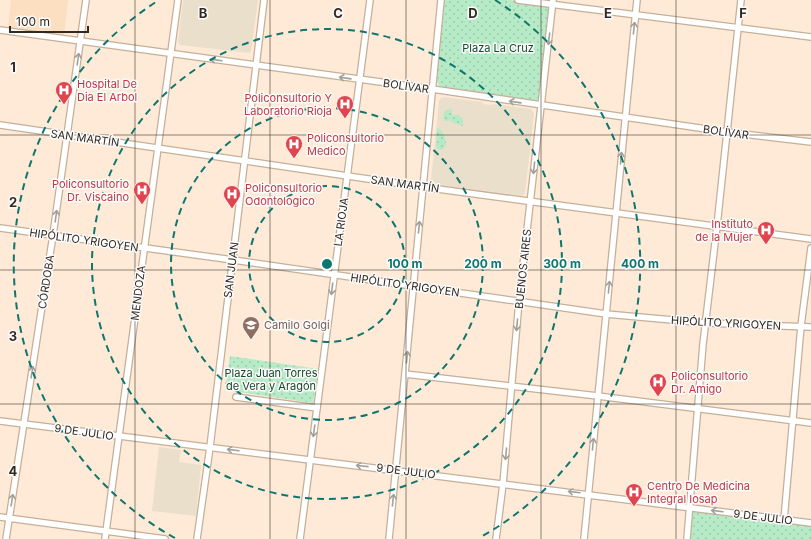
<svg xmlns="http://www.w3.org/2000/svg" width="811" height="539" viewBox="0 0 811 539" font-family="Inter,sans-serif">
<style>
.built{fill:#fcdec0}
.education{fill:#eadfcb}
.park{fill:url(#park-dots)}
.lines{fill:none;stroke-linecap:round;stroke-linejoin:round}
.minor-casing{stroke:#c6af97;stroke-width:8}
.minor{stroke:#fff;stroke-width:5.5}
.oneway{stroke:#a39f9b}
.grid{fill:none;stroke:#322920;stroke-width:1;stroke-opacity:0.55}
.ring{fill:none;stroke:#0f766e;stroke-width:2;stroke-dasharray:7 5}
.labels{text-anchor:middle;dominant-baseline:central;stroke-width:3;stroke-linejoin:round;paint-order:stroke}
.park-label{font-size:11px;fill:#16472a;stroke:#fbfbfb}
.health-label{font-size:11px;fill:#be3a42;stroke:#fbfbfb;text-anchor:start}
.street-label{font-size:11px;fill:#322920;stroke:#fbfbfb}
.education-label{font-size:11px;fill:#785e54;stroke:#fbfbfb;text-anchor:start}
.grid-label{font-size:13px;text-anchor:middle;font-weight:bold;fill:#322920;stroke:#fbfbfb;stroke-width:3;stroke-linejoin:round;paint-order:stroke}
.centre{fill:#0f766e;stroke:#fbfbfb;stroke-width:2}
.ring-label{font-size:12px;text-anchor:middle;font-weight:bold;fill:#0f766e;stroke:#fbfbfb;stroke-width:3;stroke-linejoin:round;paint-order:stroke}
</style>
<defs>
<pattern id="park-dots" width="8" height="8" patternUnits="userSpaceOnUse"><rect width="8" height="8" fill="#b7eac6"/><path d="M2 2h.1M6 6h.1" fill="none" stroke="#9ec9aa" stroke-width="1.8" stroke-linecap="round"/></pattern>
</defs>
<rect width="100%" height="100%" fill="#feead7"/>
<polygon class="built" points="11,0 68,0 64,36 8,27"/>
<g class="education">
<polygon points="183,0 258,0 251,51 249,53 180,45 178,41"/>
<polygon points="443,97 482,102 483,104 491,105 493,104 531,109 534,113 525,193 522,196 434,184 431,180 439,100"/>
<polygon points="159,447 181,450 179,462 201,465 196,516 152,511"/>
</g>
<g class="park">
<polygon points="444,0 511,0 545,5 551,11 540,98 533,102 440,88 437,81 438,70 436,69 437,60 439,59"/>
<path d="M 450,109 L 452,111 L 452,115 L 459,115 L 463,120 L 463,126 L 451,122 L 450,119 L 448,121 L 445,121 C 442,118 443,114 445,111 Z"/>
<path d="M 437,128 C 443,129 445,137 446,143 L 445,147 L 442,150 L 438,149 L 436,147 Z"/>
<polygon points="230,356 318,369 313,403 225,390"/>
<polygon points="692,511 811,525 811,539 689,539"/>
</g>
<g class="lines">
<defs>
<g id="minor">
<polyline points="518,0 811,37"/>
<polyline points="0,30 432,89 727,132 811,142"/>
<polyline points="0,125 423,187 811,239"/>
<polyline points="0,228 233,260 606,314 706,323 811,327"/>
<polyline points="405,374 598,396 811,423"/>
<polyline points="236,397 317,408"/>
<polyline points="0,421 811,523"/>
<polyline points="0,517 165,539"/>
<polyline points="784,520 801,326 811,248"/>
<polyline points="6,539 53,235 86,0"/>
<polyline points="105,539 178,0"/>
<polyline points="197,539 210,447 264,0"/>
<polyline points="300,539 370,0"/>
<polyline points="389,539 441,0"/>
<polyline points="496,539 503,484 519,301 553,0"/>
<polyline points="584,539 637,0"/>
<polyline points="687,539 703,344 717,226 741,0"/>
</g>
</defs>
<use href="#minor" class="minor-casing"/>
<use href="#minor" class="minor"/>
</g>
<defs><path id="oneway-shaft" d="M-6 0H5M1.5-3L5.5 0L1.5 3" fill="none" stroke-width="1.6" stroke-linecap="round" stroke-linejoin="round"/></defs>
<g class="oneway">
<use href="#oneway-shaft" transform="translate(634 28) rotate(-84)"/>
<use href="#oneway-shaft" transform="translate(549 39) rotate(97)"/>
<use href="#oneway-shaft" transform="translate(78 59) rotate(-82)"/>
<use href="#oneway-shaft" transform="translate(216 60) rotate(-173)"/>
<use href="#oneway-shaft" transform="translate(345 78) rotate(-172)"/>
<use href="#oneway-shaft" transform="translate(515 102) rotate(-172)"/>
<use href="#oneway-shaft" transform="translate(621 158) rotate(-85)"/>
<use href="#oneway-shaft" transform="translate(534 168) rotate(96)"/>
<use href="#oneway-shaft" transform="translate(56 216) rotate(-82)"/>
<use href="#oneway-shaft" transform="translate(419 227) rotate(-85)"/>
<use href="#oneway-shaft" transform="translate(609 287) rotate(-84)"/>
<use href="#oneway-shaft" transform="translate(332 289) rotate(97)"/>
<use href="#oneway-shaft" transform="translate(517 325) rotate(95)"/>
<use href="#oneway-shaft" transform="translate(407 357) rotate(-85)"/>
<use href="#oneway-shaft" transform="translate(32 372) rotate(-81)"/>
<use href="#oneway-shaft" transform="translate(314 431) rotate(98)"/>
<use href="#oneway-shaft" transform="translate(593 444) rotate(-84)"/>
<use href="#oneway-shaft" transform="translate(233 450) rotate(-173)"/>
<use href="#oneway-shaft" transform="translate(506 454) rotate(95)"/>
<use href="#oneway-shaft" transform="translate(362 466) rotate(-174)"/>
<use href="#oneway-shaft" transform="translate(574 492) rotate(-173)"/>
<use href="#oneway-shaft" transform="translate(12 500) rotate(-81)"/>
<use href="#oneway-shaft" transform="translate(393 500) rotate(-84)"/>
<use href="#oneway-shaft" transform="translate(717 511) rotate(-173)"/>
</g>
<path class="grid" d="M 135,0 L 135,539M 270,0 L 270,539M 406,0 L 406,539M 541,0 L 541,539M 676,0 L 676,539M 0,135 L 811,135M 0,270 L 811,270M 0,404 L 811,404"/>
<g class="ring">
<circle cx="327" cy="264" r="78"/>
<circle cx="327" cy="264" r="156"/>
<circle cx="327" cy="264" r="235"/>
<path d="M175 538A313 313 0 0 1 159 0M495 0A313 313 0 0 1 479 538"/>
</g>
<defs>
<symbol id="hospital-pin" viewBox="-11 -11 22 30"><path d="M0 17L-7.5 6A9.5 9.5 0 1 1 7.5 6Z" fill="#e0444e" stroke="#fbfbfb"/><path d="M-5-5h3v3.5h4V-5h3V5h-3V1.5h-4V5h-3Z" fill="#fff"/></symbol>
<symbol id="university-pin" viewBox="-11 -11 22 30"><path d="M0 17L-7.5 6A9.5 9.5 0 1 1 7.5 6Z" fill="#8d6e63" stroke="#fbfbfb"/><path d="M0-5L7-2L0 1L-7-2ZM-4 1L0 2.5L4 1V4Q0 6-4 4Z" fill="#fff"/></symbol>
</defs>
<g fill-rule="evenodd">
<use href="#hospital-pin" x="54" y="80" width="20" height="27"/>
<use href="#hospital-pin" x="335" y="94" width="20" height="27"/>
<use href="#hospital-pin" x="284" y="134" width="20" height="27"/>
<use href="#hospital-pin" x="132" y="180" width="20" height="27"/>
<use href="#hospital-pin" x="222" y="184" width="20" height="27"/>
<use href="#hospital-pin" x="756" y="220" width="20" height="27"/>
<use href="#university-pin" x="241" y="315" width="20" height="27"/>
<use href="#hospital-pin" x="648" y="372" width="20" height="27"/>
<use href="#hospital-pin" x="624" y="482" width="20" height="27"/>
</g>
<g class="labels">
<g class="park-label">
<text x="498" y="48">Plaza La Cruz</text>
<text x="271" y="373">Plaza Juan Torres<tspan x="271" dy="13">de Vera y Aragón</tspan></text>
</g>
<g class="health-label">
<text x="77" y="84">Hospital De<tspan x="77" dy="13">Dia El Arbol</tspan></text>
<text x="332" y="98" text-anchor="end">Policonsultorio Y<tspan x="332" dy="13">Laboratorio Rioja</tspan></text>
<text x="307" y="138">Policonsultorio<tspan x="307" dy="13">Medico</tspan></text>
<text x="129" y="184" text-anchor="end">Policonsultorio<tspan x="129" dy="13">Dr. Viscaino</tspan></text>
<text x="245" y="188">Policonsultorio<tspan x="245" dy="13">Odontologico</tspan></text>
<text x="753" y="224" text-anchor="end">Instituto<tspan x="753" dy="13">de la Mujer</tspan></text>
<text x="671" y="376">Policonsultorio<tspan x="671" dy="13">Dr. Amigo</tspan></text>
<text x="647" y="486">Centro De Medicina<tspan x="647" dy="13">Integral Iosap</tspan></text>
</g>
<g class="street-label">
<text transform="translate(406 86) rotate(8)">BOLÍVAR</text>
<text transform="translate(726 132) rotate(8)">BOLÍVAR</text>
<text transform="translate(85 138) rotate(8)">SAN MARTÍN</text>
<text transform="translate(405 184) rotate(8)">SAN MARTÍN</text>
<text transform="translate(341 222) rotate(-82)">LA RIOJA</text>
<text transform="translate(84 240) rotate(8)">HIPÓLITO YRIGOYEN</text>
<text transform="translate(523 269) rotate(-84)">BUENOS AIRES</text>
<text transform="translate(231 270) rotate(-83)">SAN JUAN</text>
<text transform="translate(46 282) rotate(-81)">CÓRDOBA</text>
<text transform="translate(405 285) rotate(8)">HIPÓLITO YRIGOYEN</text>
<text transform="translate(138 293) rotate(-83)">MENDOZA</text>
<text transform="translate(726 323) rotate(3)">HIPÓLITO YRIGOYEN</text>
<text transform="translate(84 432) rotate(8)">9 DE JULIO</text>
<text transform="translate(406 471) rotate(7)">9 DE JULIO</text>
<text transform="translate(763 517) rotate(7)">9 DE JULIO</text>
</g>
<g class="education-label">
<text x="264" y="325">Camilo Golgi</text>
</g>
</g>
<g class="grid-label">
<text x="203" y="18">B</text>
<text x="338" y="18">C</text>
<text x="473" y="18">D</text>
<text x="608" y="18">E</text>
<text x="743" y="18">F</text>
<text x="13" y="72">1</text>
<text x="13" y="207">2</text>
<text x="13" y="341">3</text>
<text x="13" y="476">4</text>
</g>
<circle cx="327" cy="264" r="6" class="centre"/>
<g class="ring-label">
<text x="405" y="268">100 m</text>
<text x="483" y="268">200 m</text>
<text x="562" y="268">300 m</text>
<text x="640" y="268">400 m</text>
</g>
<path d="M10 26v6h78v-6" fill="none" stroke="#322920" stroke-width="2"/>
<text x="16" y="26" font-size="12" fill="#322920" stroke="#fbfbfb" stroke-width="3" paint-order="stroke">100 m</text>
</svg>
